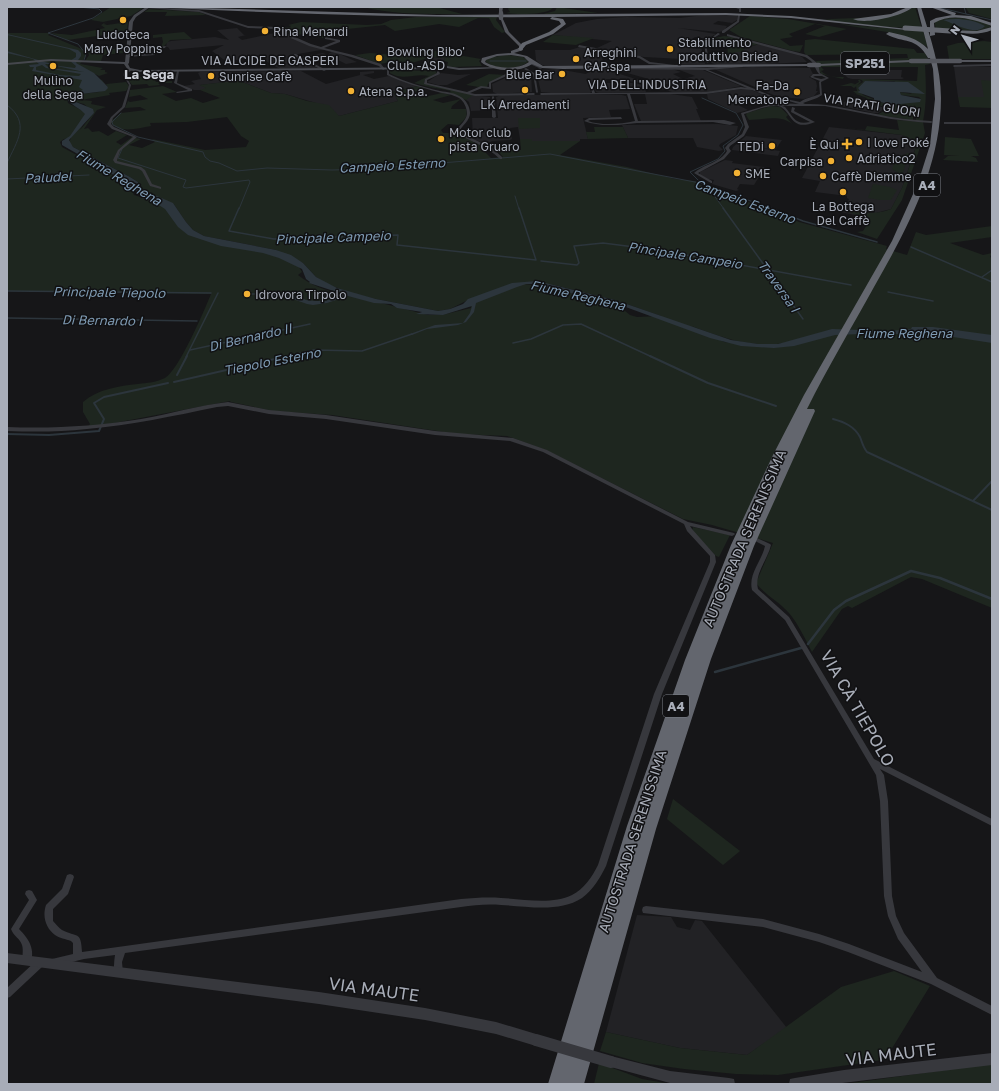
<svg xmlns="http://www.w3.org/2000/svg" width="999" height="1091" viewBox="0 0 999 1091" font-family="'Golos Text',sans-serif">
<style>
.built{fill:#222225}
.green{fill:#1e261f;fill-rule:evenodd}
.water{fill:#2c353c;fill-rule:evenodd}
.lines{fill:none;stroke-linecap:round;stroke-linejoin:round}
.stream-far3{stroke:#2c353c;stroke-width:1}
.stream-far2{stroke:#2c353c;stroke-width:1.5}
.stream-far1{stroke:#2c353c;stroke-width:2}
.stream{stroke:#2c353c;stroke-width:2.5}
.minor{fill:#37383d;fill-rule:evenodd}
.tertiary{fill:#37383d;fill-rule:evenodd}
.secondary{fill:#45474d;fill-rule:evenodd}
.primary{fill:#53555c;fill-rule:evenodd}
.motorway{fill:#63666e;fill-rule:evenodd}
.tertiary-bridge{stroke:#37383d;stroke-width:12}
.primary-bridge{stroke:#53555c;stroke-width:4.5}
.motorway-bridge{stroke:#63666e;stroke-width:5}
.poi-dot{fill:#f2b134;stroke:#111113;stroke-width:1.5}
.labels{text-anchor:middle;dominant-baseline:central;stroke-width:3;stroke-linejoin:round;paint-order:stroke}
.far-poi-label{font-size:12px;fill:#a8adb8;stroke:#111113;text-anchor:start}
.far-street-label{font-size:12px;fill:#a8adb8;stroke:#111113}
.shield{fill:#111113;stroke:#7b7e86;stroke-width:1}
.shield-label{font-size:13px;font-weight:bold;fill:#a8adb8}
.far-quarter-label{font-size:13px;font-weight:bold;fill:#c9ccd4;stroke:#111113}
.far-water-label{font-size:13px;font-style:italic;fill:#7f9bb3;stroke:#111113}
.street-label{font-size:14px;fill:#a8adb8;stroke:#111113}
.near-street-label{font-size:17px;fill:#a8adb8;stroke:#111113}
</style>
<rect width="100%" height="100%" fill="#161618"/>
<g class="built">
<polygon points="704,15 737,15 737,20 732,23 718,21 713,24 727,26 724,31 718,32 678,28 716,34 707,39 695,37 692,39 704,41 701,44 703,59 704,59 705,64 681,64 682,59 644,57 597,48 612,41 553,35 576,23 597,19 626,17 680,18"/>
<polygon points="237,28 244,35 246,35 238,37 242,40 279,32 307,45 327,49 292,55 319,69 280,69 257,56 227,62 212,51 224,45 170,50 168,47 166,47 167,42 171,41 215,37 229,40 217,30"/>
<polygon points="759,44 798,55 802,57 807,62 750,65 717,65 711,63 709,55 735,55 734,52"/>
<polygon points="580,47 617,53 602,58 605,67 545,66 540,64 536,60 535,50 570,50"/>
<polygon points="333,51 357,62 346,64 328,55 308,59 302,56 323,53 327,55"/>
<polygon points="431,57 445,58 444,62 438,65 440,66 425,68 431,65 423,63 426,62 422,61"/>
<polygon points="752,67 810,68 813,74 809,77 816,81 817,86 816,91 818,91 814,96 804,99 778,97 714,69"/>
<polygon points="954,67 992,67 992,97 958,97"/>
<polygon points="596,68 601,68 661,87 670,85 613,69 672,69 681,72 673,74 683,79 695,76 677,69 703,70 741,86 711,92 672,92 641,83 617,79 606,79 607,83 635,83 654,89 645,89 646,92 599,93 596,92 593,83 589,83 591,92 590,93 551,93 541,92 537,75 539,71 557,69 586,74 590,71 596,71"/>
<polygon points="523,70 531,73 532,92 497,94 493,92 492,84"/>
<polygon points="840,70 904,70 902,70 901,77 904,78 902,79 852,79 848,78"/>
<polygon points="301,71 326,84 360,75 360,72 374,71 374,73 363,75 374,79 389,76 418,86 393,92 398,101 339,116 316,103 285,94 271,93 237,80 235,81 200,85 207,88 203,90 194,90 184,86 195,84 191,81 201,79 198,73 200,72"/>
<polygon points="441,73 458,75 471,74 447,85 438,85 427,82"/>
<polygon points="741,89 749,89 766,96 773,100 770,104 766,105 752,100 734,103 748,110 737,113 708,99 707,94"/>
<polygon points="645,94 671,94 692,97 698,109 696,109 701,121 641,121 634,104 647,104"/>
<polygon points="471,95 490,97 491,110 471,111 469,102 466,100"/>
<polygon points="501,95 622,95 626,96 630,109 609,110 611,117 583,118 588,139 580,139 580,141 532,141 532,139 520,139 518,127 510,128 512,139 510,140 492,141 487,144 473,139 472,118 498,118 496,97"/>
<polygon points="849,100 882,107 885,108 878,113 873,113 837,105"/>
<polygon points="718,124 738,126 736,135 720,144 719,146 723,150 719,151 697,147 693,138 628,138 622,125"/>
<polygon points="829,127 902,135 918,140 902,188 891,209 876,213 867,212 864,217 841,212 844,211 849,199 847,198 847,196 815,192 820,181 802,178"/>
<polygon points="746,136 782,140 776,149 758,148 780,151 778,156 732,150 733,147"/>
<polygon points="725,160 733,161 732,163 765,167 754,185 740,184 737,189 739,190 736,191 712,184 714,180 708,179 700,175 700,172"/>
<polygon points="637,915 671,917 677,927 690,930 695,920 702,921 787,1028 747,1055 680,1048 606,1032"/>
</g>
<g class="green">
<polygon points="111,7 143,8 131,16 103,22 91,20"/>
<path d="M 363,7 L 436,7 L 462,14 C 429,14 395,15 363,7 Z"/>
<path d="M 509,7 L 552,7 L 553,8 C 547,15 515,15 506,13 L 510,12 L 508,9 Z"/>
<polygon points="557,7 598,13 543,14 555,11"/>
<path d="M 913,7 L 915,7 L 922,29 L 878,26 L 823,20 C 842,17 899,20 913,7 Z"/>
<polygon points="967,7 992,7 992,19 969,13 966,8"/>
<polygon points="149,9 199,12 206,15 165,16 167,12 144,12"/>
<polygon points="750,16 788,19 847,29 819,37 805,34 825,26 815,24 789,34 793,37 780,39 790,46 803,45 800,52 793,51 741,37 729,30"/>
<polygon points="416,17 497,17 496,20 505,32 502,33 494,27 489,18 478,18 459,27 439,24 395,31 385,25 347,29 311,28 330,35 323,38 302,34 291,36 281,27 290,27 291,26 288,25 301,22 367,25 381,24 391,20"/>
<path d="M 946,18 C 957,17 984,18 991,27 L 977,31 L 936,29 L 934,21 Z"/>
<polygon points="106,22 104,24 107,25 128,22 127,32 67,40 51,33 72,35 105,28 101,25"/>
<polygon points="838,24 923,31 928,47 913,40 887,32"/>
<polygon points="184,32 192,39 170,40 164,46 161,47 163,42 162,37 153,38 153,35"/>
<path d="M 7,33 L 50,33 L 48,35 L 82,49 L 86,56 L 80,64 C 89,65 94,67 103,68 L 100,70 L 105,70 L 105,72 L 108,73 L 99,76 L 81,67 L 85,75 L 102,80 L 105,84 L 99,90 L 81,92 L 67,99 L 68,103 L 81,110 L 90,112 L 80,130 L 94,113 L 84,104 L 76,102 L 74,97 L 81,94 L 99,92 L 107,86 L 106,84 L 126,82 L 129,86 L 126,91 L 109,93 L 110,95 L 81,100 L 92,101 L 91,104 L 106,107 L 97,110 L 84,129 L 88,128 L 92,132 L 99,131 L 108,136 L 116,131 L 127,135 L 116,142 L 121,145 L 132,137 L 141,139 L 129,145 L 142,148 L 155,142 L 152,139 L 205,150 L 246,147 L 249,141 L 241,136 L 227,117 L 187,122 L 150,123 L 151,126 C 138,128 121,134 111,123 L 111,121 L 121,113 L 146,110 L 140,107 L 125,108 L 128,101 L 130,102 L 148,99 L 140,95 L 129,97 L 130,90 L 163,86 L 177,92 L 162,94 L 176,101 L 191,98 L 203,103 L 220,98 L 200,90 L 206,88 L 199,85 L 234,81 L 234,80 L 237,80 L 271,93 L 285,94 L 307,101 L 329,105 L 339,116 L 398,101 L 393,92 L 418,86 L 426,89 L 414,92 L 424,97 L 442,93 L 451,95 L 433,100 L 443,103 L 461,99 L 452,106 L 451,109 L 466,109 C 468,117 465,119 459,125 L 448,124 L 441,130 L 443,133 L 455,133 L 458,135 L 488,148 L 482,149 L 491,158 L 503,157 L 497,150 L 521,150 L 520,139 L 532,139 L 532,141 L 580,141 L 560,155 L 627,167 L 675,179 L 695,181 L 705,188 L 772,210 L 799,222 L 887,246 L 886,249 L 907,255 L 916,232 L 926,235 L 992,226 L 992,237 L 950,243 L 983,255 L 992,253 L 990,257 L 992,258 L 992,608 L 922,579 L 911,577 L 852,608 L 848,606 L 842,609 L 812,652 C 805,639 799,625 789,613 C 780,602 765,595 756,583 L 773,543 L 712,525 L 683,519 L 546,450 L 507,436 L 457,434 L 332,415 L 273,411 L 231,402 L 230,401 L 109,424 L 88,427 L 90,424 L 83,412 L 83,402 C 98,389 119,386 138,384 C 147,383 157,382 165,378 C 179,370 204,311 211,294 L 7,291 ZM 71,138 L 69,142 L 73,147 L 130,177 L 138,182 L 143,190 L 157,197 L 140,197 L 134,195 L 131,188 L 113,175 L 62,147 L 60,142 L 64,139 ZM 173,203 L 186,222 L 193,230 L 204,236 L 276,250 L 303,263 L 316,277 L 327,284 L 351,293 L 376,299 L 438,311 L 450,309 L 470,299 L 471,308 L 442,315 L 428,315 L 346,294 L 343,295 C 327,291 310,285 298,275 L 302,272 L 297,264 L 261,251 L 185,232 ZM 517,283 L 554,285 L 615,300 L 661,316 L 637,317 L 630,315 L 619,306 L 547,287 ZM 691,326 C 719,336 746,347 777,344 C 788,343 799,339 810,336 L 777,346 L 724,342 Z"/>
<polygon points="553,35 594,38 576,45 543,42"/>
<polygon points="724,36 733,37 759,44 744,48 744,52 735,52 735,55 728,55 727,44 708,42 715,38"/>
<path d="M 815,39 L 914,49 L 917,53 L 925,53 L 930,64 L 925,65 C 926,83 927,103 923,121 L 916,121 L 916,107 L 914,105 L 913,120 L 877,115 L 889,108 L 866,102 L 869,102 L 868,101 L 872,99 L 864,100 L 867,98 L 848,91 L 858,95 L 853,91 L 857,91 L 856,86 L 863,82 L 862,80 L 860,80 L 861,82 L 854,88 L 851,86 L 840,86 L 851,83 L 855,84 L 852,86 L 859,82 L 858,80 L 862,79 L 917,81 L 918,67 L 821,67 L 824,70 L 821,71 C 827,77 835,77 844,77 L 843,79 L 821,74 L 816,61 L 908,58 L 907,54 L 806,55 L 804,52 L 805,40 ZM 865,81 L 894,81 L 912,94 L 900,92 L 901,95 L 919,97 L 921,99 L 886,104 L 863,95 L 858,88 Z"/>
<polygon points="984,41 992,42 992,59 949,59 947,46 958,43"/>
<polygon points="113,45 113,49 125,48 124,53 103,55 101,61 85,61 89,55 87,50"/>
<polygon points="435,51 481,59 479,61 482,66 454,67 447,66 448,62 444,61 445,58 431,57 412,63 396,61 380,64 355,55 370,53 421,57"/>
<path d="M 508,55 L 523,57 L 529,61 C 520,70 496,70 486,62 L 486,60 L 492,57 Z"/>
<path d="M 390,70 L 435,71 L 437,73 L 424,81 L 424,83 L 473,95 L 466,100 L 449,93 L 451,91 C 438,88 427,87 414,83 L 429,76 C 415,73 403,81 390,73 Z"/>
<polygon points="489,74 506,75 488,84 487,87 479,87 466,85"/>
<polygon points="153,76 156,82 172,81 172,83 158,83 160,85 149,86 147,84 132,85 127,78"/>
<polygon points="981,80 992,81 992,108 960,107 958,97 984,97"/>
<path d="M 771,106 L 780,107 L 788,115 L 786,117 L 793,125 C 782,114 763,120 749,120 L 746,115 L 747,113 Z"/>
<polygon points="518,118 540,118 540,128 519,129"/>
<path d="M 897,120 L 923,122 L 925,133 L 902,200 L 877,239 L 857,232 L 863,231 L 870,220 L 848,212 L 853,199 L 852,206 C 860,215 880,214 891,209 L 902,188 L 918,141 L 902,135 L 839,127 L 865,130 L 867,126 L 899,130 Z"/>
<polygon points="594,127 623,127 628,138 588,139 586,132 595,132"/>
<polygon points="945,137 971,139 979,156 971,156 976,158 978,162 943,160 948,156 959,156 944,155"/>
<polygon points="907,153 909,153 903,173 900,174 892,169 896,157 906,154"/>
<polygon points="873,184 890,187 897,190 891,200 875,200 880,200 868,198"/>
<polygon points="693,527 730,535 719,557 716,556 692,531"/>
<polygon points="673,799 740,851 723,865 667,819"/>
<polygon points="894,971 930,986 891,1050 890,1059 778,1075 736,1074 684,1069 642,1063 600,1051 606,1032 680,1048 747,1055 841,987"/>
<polygon points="599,1063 642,1079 671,1084 594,1084"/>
<polygon points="982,1065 992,1065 992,1084 844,1084"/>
</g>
<g class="water">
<path d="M 943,20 C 957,18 972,19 985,26 C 975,37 954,23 943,20 Z"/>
<path d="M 7,34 L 78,50 L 81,53 L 81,56 L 76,63 L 94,73 L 107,86 L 108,88 L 105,91 L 81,94 L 74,97 L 76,102 L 93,109 L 94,113 L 69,140 L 73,147 L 130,177 L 138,182 L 143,190 L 173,203 L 186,222 L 193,230 L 204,236 L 276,250 L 291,255 L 303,263 L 316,277 L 337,288 L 376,299 L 438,311 L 450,309 L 463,304 L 468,299 L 512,283 L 537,281 L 615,300 L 731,340 L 758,344 L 778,344 L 832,329 L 891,331 L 911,329 L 912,327 L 933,327 L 992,335 L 992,343 L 934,334 L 861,334 L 835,335 L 794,346 L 774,348 L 741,346 L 710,338 L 623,306 L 533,284 L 526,284 L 517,287 L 476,303 L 474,312 L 466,322 L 458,325 L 427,329 L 412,335 L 410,334 L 435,325 L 463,323 L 470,313 L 472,306 L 443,315 L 416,314 L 422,312 L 397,308 L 391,304 L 374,303 L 348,296 L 327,303 L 313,305 L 307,304 L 290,298 L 259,295 L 261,293 L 298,296 L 306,300 L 316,301 L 325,301 L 343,294 L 309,283 L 310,282 L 306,279 L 302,269 L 279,258 L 263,253 L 221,246 L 188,235 L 178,227 L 165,209 L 154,202 L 141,198 L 133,188 L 109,172 L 62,145 L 62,141 L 70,136 L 85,114 C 80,108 72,106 67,99 L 69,95 L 83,90 L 79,87 L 82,80 L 32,71 L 34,67 L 30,67 L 29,65 L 39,64 L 33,59 L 7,53 L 7,51 L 52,64 L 45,64 L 49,68 L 84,72 L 52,65 L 75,68 L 76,66 L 70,61 L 76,57 L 76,53 L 69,49 L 7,35 ZM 42,65 L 46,68 L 81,74 L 79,76 L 60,75 L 36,70 L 36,67 Z"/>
<polygon points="865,81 908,82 925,94 900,92 901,95 921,99 920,102 891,105 874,100 874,98 857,92 860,91 858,88"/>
</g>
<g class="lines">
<g class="stream-far3">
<polyline points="78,7 99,9 102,12 93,18 48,33 78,44 86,54 84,60"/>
<polyline points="964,7 966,14 992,20"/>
<polyline points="941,8 966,14"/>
<polyline points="490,61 526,61"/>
<path d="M 7,105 C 31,123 17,141 7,163"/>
<polyline points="121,113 112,122 113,125 138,137 203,152 205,157 210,161 219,163 237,171 267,168 332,170 369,169 550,154 700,183 773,209"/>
<polyline points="122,149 118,158 186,180 183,187 186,188 249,180 250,182 239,209"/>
<polyline points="7,179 89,175"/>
<polyline points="700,182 690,172 718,159 725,151 723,146 738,135 743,125 736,113 702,98"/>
<polyline points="713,194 724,209"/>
<polyline points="515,196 519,209"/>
</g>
<g class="stream-far2">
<polyline points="239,208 229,231 274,239 398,235 397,245 536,260 519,208"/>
<polyline points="723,208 803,319"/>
<polyline points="770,208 803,221 877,242"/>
<polyline points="911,247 992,282"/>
<polyline points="541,261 577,265 579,263 574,246 603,243 658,250 851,285"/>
<polyline points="982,277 992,270"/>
<polyline points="7,291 211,293"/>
<polyline points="888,292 933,301"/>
<polyline points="251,294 262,294"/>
<polyline points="7,318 197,321"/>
<polyline points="513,343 531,339 563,325 581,324 652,357"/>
<polyline points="190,350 310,324"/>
<polyline points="186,357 218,293"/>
<polyline points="284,357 314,350 362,351 412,334"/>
</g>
<g class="stream-far1">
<polyline points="650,356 708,383 776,406"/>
<polyline points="177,375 187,356"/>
<polyline points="174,382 288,356"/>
<path d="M 833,419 C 844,422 854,426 860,437 C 862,442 863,447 867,452 L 992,510"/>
<polyline points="7,434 49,435 99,431 104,419 94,403 104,397 168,383"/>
<polyline points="973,501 992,481"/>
</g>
<g class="stream">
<polyline points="808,644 834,610 846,601 911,571 940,578 992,599"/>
<polyline points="715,672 801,648"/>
</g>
<g class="minor">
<polygon points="147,7 199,10 248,26 279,27 288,34 311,44 321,47 336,41 325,39 325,37 340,40 340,42 324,48 353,55 381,64 385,69 383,70 379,66 351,57 309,46 286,36 278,29 248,28 199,12 146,8"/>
<polygon points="733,7 741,8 741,12 739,12 739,9"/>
<polygon points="738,14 740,15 739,22 724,33 722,33 722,31 737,21"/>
<polygon points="718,33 720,34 706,43 709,62 707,63 704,43"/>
<path d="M 727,34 L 807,55 L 816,62 L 819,68 L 820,73 L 829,78 L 821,82 L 822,95 L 817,98 L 803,103 L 805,104 C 829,103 852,110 876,114 C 894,118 912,120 931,121 L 933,122 L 931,123 L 918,122 L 891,119 L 825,106 L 782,106 L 785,107 C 794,118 795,125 810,122 L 791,112 L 792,107 L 795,108 L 794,111 L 815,122 C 789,133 792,109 778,106 C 769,104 752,112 744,114 L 749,127 L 744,136 L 730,146 L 729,148 L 731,151 L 724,159 L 698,173 L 712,181 L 712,183 L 711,183 L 694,173 C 704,164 720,163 727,151 L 725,148 L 728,144 L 742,134 L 745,127 L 741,113 L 768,105 L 775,105 L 772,98 L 752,90 L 741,89 L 706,94 L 630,94 L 638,121 L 724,120 L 736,123 L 730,125 L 713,122 L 637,123 L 618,125 L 602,125 L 590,123 L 584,121 L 589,118 L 621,117 L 622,119 L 590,120 L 588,121 C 602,126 621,124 635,121 L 627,94 L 541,95 L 540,94 L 541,93 L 592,93 L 590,84 L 591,83 L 592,84 L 595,93 L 706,92 L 741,87 L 747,88 L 705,70 L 616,69 L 615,68 L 616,67 L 707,68 L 742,65 L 743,67 L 708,70 L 772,96 L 800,102 C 805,98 813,97 820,94 L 819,82 L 820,81 L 810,77 L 813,74 L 819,74 C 813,66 816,63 805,57 L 727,36 ZM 815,76 L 822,76 L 826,78 L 821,79 L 813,77 ZM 775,97 L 799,104 L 777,103 Z"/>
<polygon points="579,45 640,56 650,62 675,65 674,66 649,64 639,58 578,47"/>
<polygon points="166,46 165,48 128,50 127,49"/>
<polygon points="154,53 155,55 128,57 127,56"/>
<polygon points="294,54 296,54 326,70 324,71 294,56"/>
<polygon points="531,62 542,68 535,74 538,92 537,93 536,92 533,74 524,69 526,68 534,73 539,68 530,64"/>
<polygon points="992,64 992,66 954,67 953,66 954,65"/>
<path d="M 388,68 L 389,69 L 389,74 C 405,82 423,87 440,91 C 447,92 455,93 461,97 C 466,100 470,107 470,113 C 470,121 462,125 459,132 L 492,148 L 502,157 L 502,159 L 500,159 C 487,146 471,142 456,133 C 457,126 466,122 467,114 C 467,108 464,101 459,98 C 452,94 445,94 438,92 C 420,87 403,83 387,75 L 387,69 Z"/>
<polygon points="130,69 132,70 126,74 125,75 131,85 125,107 113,118 111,124 114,127 137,137 120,151 117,160 117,161 141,167 145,170 152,184 161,187 161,189 150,186 142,171 139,169 115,163 113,160 118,150 133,137 112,129 107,124 111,117 122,107 129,85 123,75 124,72"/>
<polygon points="178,70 179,71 177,83 192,89 192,91 177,93 176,92 188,90 174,83 177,71"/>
<polygon points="438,70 439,71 440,74 427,80 427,83 467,92 481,86 489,87 489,82 510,72 511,74 491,83 491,89 482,88 470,93 475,94 534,93 535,94 534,95 475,96 424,84 425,79 437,73 437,71"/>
<polygon points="493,96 494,97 496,117 494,118 492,117 492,97"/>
<rect x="944" y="122" width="48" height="2"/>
<path d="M 228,402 L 269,410 L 326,415 L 435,431 L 513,438 L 547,450 L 688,522 L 734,533 L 735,534 L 734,535 L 732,536 L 690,526 L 692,529 L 715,555 L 716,562 L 662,694 L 606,866 C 600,878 593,890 582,898 C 559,913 527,906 501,905 C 488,904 474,905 461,907 L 125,953 L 122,962 L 123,973 L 122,976 L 119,977 L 116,976 C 113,969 114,962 115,955 L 84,959 L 55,966 L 52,965 L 51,962 L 52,959 L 73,954 L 73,943 L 71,941 C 66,939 59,938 55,935 C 46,928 42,917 46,905 L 62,889 L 67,875 L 70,874 L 73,875 L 74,877 L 68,894 L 53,909 L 53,921 C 56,924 59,928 62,930 C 77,938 81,930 82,952 L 461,899 C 474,898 488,897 501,898 C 523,899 552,905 572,895 C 584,889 592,877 598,865 L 654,694 L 710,562 L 710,556 L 687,531 L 684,524 L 543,452 L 510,441 L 435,435 L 326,419 L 269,414 L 228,406 L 217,407 C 174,416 131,425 87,429 C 60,432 34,432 7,431 L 7,427 C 52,429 96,426 141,419 C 170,414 199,405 228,402 Z"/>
<path d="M 757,538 L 770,544 L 771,545 C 768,559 754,574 758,589 L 789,617 L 874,759 L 992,819 L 992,826 L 880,769 L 884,775 L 888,801 L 892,896 L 896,916 L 904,933 L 937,978 L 992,1006 L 992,1015 L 931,984 L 848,952 L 819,942 L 763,927 L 643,913 L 642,910 L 643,907 L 646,906 L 763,919 L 819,934 L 849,944 L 922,972 L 898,939 L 888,916 L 884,896 L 880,801 L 876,775 L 785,620 L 752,590 C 748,574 762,561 765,546 L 755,541 L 754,540 L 755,539 Z"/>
<path d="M 29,890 L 32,891 L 37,900 L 19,929 C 29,939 36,950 30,964 L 27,965 L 24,964 C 21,958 24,951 22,945 C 20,938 14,937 11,929 L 29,900 L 25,894 L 26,891 Z"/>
<polygon points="40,959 43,960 44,963 43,966 10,997 7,998 7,988 37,960"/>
</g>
<g class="tertiary">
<polygon points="7,953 319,992 425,1008 496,1022 536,1034 540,1036 542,1040 540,1044 536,1046 496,1034 425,1020 319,1004 7,963"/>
<polygon points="992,1053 992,1065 834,1084 789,1084 790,1079 795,1078 844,1070"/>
<polygon points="611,1056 670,1071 729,1078 734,1079 735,1084 670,1083 607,1066 605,1062 607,1058"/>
</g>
<g class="secondary">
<polygon points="146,7 150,7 136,17 133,22 129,63 128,64 130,68 140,70 436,67 438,68 436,69 140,72 128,70 124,64 51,61 7,65 7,63 51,59 125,62 129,22 134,15"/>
<polygon points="447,66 459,68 498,67 500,68 459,70 447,68"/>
</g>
<g class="primary">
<polygon points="499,7 503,7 502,14 499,13"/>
<path d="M 500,17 L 502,17 L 509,32 L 523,46 L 523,50 L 514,53 L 527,56 L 543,66 L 809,64 L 811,65 L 809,66 L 563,69 L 542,68 L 532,64 C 519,73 493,72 481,62 L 482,58 L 497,54 L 511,53 L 511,51 L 519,48 L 519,46 L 505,32 ZM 511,55 L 524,57 L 529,62 C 518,70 497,69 485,62 L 486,60 L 497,56 Z"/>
<polygon points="911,60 913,62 819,66 817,65 819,64"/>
<polygon points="958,60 992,60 992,62 960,62"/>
</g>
<g class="motorway">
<path d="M 168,7 L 437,15 L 726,13 L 791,16 L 908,29 L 906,30 L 791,18 L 726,15 L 552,17 L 563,19 L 566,24 L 553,34 L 526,45 L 521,51 L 518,49 L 522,43 L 549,32 L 561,24 L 559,21 L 550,19 L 552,17 C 424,18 297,14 170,8 Z"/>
<path d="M 908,7 L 913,7 C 904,16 864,25 853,19 L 891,14 Z"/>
<path d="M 917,7 L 921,7 C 930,37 941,67 941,98 C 941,167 907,229 874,287 C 852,327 828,367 807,409 L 814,409 L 815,411 L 754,546 L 711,659 L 656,829 L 584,1084 L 548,1084 L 627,826 L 685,660 L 731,545 L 773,455 L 804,395 L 892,241 L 918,183 L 930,145 L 935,99 L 933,69 L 930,58 L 928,58 C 916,36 904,44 886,34 L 889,32 C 903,35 918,38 928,49 Z"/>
<path d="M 930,7 L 937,7 L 956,13 L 955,15 L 971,16 L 992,23 L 992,26 C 974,20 953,12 934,23 L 935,35 L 930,36 L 930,21 L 936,18 L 952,15 Z"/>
<path d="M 992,27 L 992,30 C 979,36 964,33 950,32 L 948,31 L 950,30 L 977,31 Z"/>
</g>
<polyline class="tertiary-bridge" points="536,1040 611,1062"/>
<g class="primary-bridge">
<polyline points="501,13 501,18"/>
<polyline points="911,61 960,61"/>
<polyline points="809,65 819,65"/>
</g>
<polyline class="motorway-bridge" points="905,28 950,31"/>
</g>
<g class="poi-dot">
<circle cx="123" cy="20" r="4"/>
<circle cx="265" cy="31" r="4"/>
<circle cx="670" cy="49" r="4"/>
<circle cx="379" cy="58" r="4"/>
<circle cx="576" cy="59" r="4"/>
<circle cx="53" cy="66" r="4"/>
<circle cx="562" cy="74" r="4"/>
<circle cx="211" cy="76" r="4"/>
<circle cx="525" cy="90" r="4"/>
<circle cx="351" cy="91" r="4"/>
<circle cx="797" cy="92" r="4"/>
<circle cx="441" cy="139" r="4"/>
<circle cx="859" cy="142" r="4"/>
<path d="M845 138h4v4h4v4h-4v4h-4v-4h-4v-4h4z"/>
<circle cx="772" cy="146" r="4"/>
<circle cx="849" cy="158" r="4"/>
<circle cx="831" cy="161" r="4"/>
<circle cx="737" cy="173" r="4"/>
<circle cx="823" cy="176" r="4"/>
<circle cx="843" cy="192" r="4"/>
<circle cx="247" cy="294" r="4"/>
</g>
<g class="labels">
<g class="far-poi-label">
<text x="273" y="31">Rina Menardi</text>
<text x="123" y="34" text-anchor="middle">Ludoteca<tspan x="123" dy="14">Mary Poppins</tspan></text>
<text x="678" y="42">Stabilimento<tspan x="678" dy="14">produttivo Brieda</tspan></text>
<text x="387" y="51">Bowling Bibo'<tspan x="387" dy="14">Club -ASD</tspan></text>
<text x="584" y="52">Arreghini<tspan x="584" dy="14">CAP.spa</tspan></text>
<text x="554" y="74" text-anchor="end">Blue Bar</text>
<text x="219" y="76">Sunrise Cafè</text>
<text x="53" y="80" text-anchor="middle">Mulino<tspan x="53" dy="14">della Sega</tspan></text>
<text x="789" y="85" text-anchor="end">Fa-Da<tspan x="789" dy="14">Mercatone</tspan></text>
<text x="359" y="91">Atena S.p.a.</text>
<text x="525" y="104" text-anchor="middle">LK Arredamenti</text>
<text x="449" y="132">Motor club<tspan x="449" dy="14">pista Gruaro</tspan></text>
<text x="867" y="142">I love Poké</text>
<text x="839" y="144" text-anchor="end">È Qui</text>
<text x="764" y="146" text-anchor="end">TEDi</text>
<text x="857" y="158">Adriatico2</text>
<text x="823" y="161" text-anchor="end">Carpisa</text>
<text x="745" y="173">SME</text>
<text x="831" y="176">Caffè Diemme</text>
<text x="843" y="206" text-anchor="middle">La Bottega<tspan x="843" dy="14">Del Caffè</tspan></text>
<text x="255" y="294">Idrovora Tirpolo</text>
</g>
<g class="far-street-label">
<text x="270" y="60">VIA ALCIDE DE GASPERI</text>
<text x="647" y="84">VIA DELL'INDUSTRIA</text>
<text transform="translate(872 105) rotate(9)">VIA PRATI GUORI</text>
</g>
<g class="shield">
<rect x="841" y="52" width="48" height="22" rx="3"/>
<rect x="914" y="174" width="26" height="22" rx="3"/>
<rect x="663" y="695" width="26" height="22" rx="3"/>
</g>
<g class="shield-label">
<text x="865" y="63">SP251</text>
<text x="927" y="185">A4</text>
<text x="676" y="706">A4</text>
</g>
<g class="far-quarter-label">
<text x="149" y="74">La Sega</text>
</g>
<g class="far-water-label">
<text transform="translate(392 165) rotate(-3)">Campeio Esterno</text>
<text transform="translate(48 177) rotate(-3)">Paludel</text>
<text transform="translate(119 177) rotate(31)">Fiume Reghena</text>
<text transform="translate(745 201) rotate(20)">Campeio Esterno</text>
<text transform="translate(333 237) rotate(-2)">Pincipale Campeio</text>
<text transform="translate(685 255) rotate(9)">Pincipale Campeio</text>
<text transform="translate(779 286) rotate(54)">Traversa I</text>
<text transform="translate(109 292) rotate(1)">Principale Tiepolo</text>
<text transform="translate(578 295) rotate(13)">Fiume Reghena</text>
<text transform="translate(102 320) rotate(1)">Di Bernardo I</text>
<text x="904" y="333">Fiume Reghena</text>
<text transform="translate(250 337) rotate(-13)">Di Bernardo II</text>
<text transform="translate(272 361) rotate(-11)">Tiepolo Esterno</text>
</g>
<g class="street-label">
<text transform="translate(744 538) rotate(-67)">AUTOSTRADA SERENISSIMA</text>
<text transform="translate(632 841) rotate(-72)">AUTOSTRADA SERENISSIMA</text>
</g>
<g class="near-street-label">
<text transform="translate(858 708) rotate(60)">VIA CÀ TIEPOLO</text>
<text transform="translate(374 989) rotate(8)">VIA MAUTE</text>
<text transform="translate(891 1054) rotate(-7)">VIA MAUTE</text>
</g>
</g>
<rect width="999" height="1091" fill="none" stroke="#a8adb8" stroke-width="16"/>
<g transform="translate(963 36) rotate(307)" stroke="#111113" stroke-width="3" paint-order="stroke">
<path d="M0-3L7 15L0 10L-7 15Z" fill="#a8adb8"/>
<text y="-6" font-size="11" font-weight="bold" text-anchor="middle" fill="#a8adb8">N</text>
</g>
</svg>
